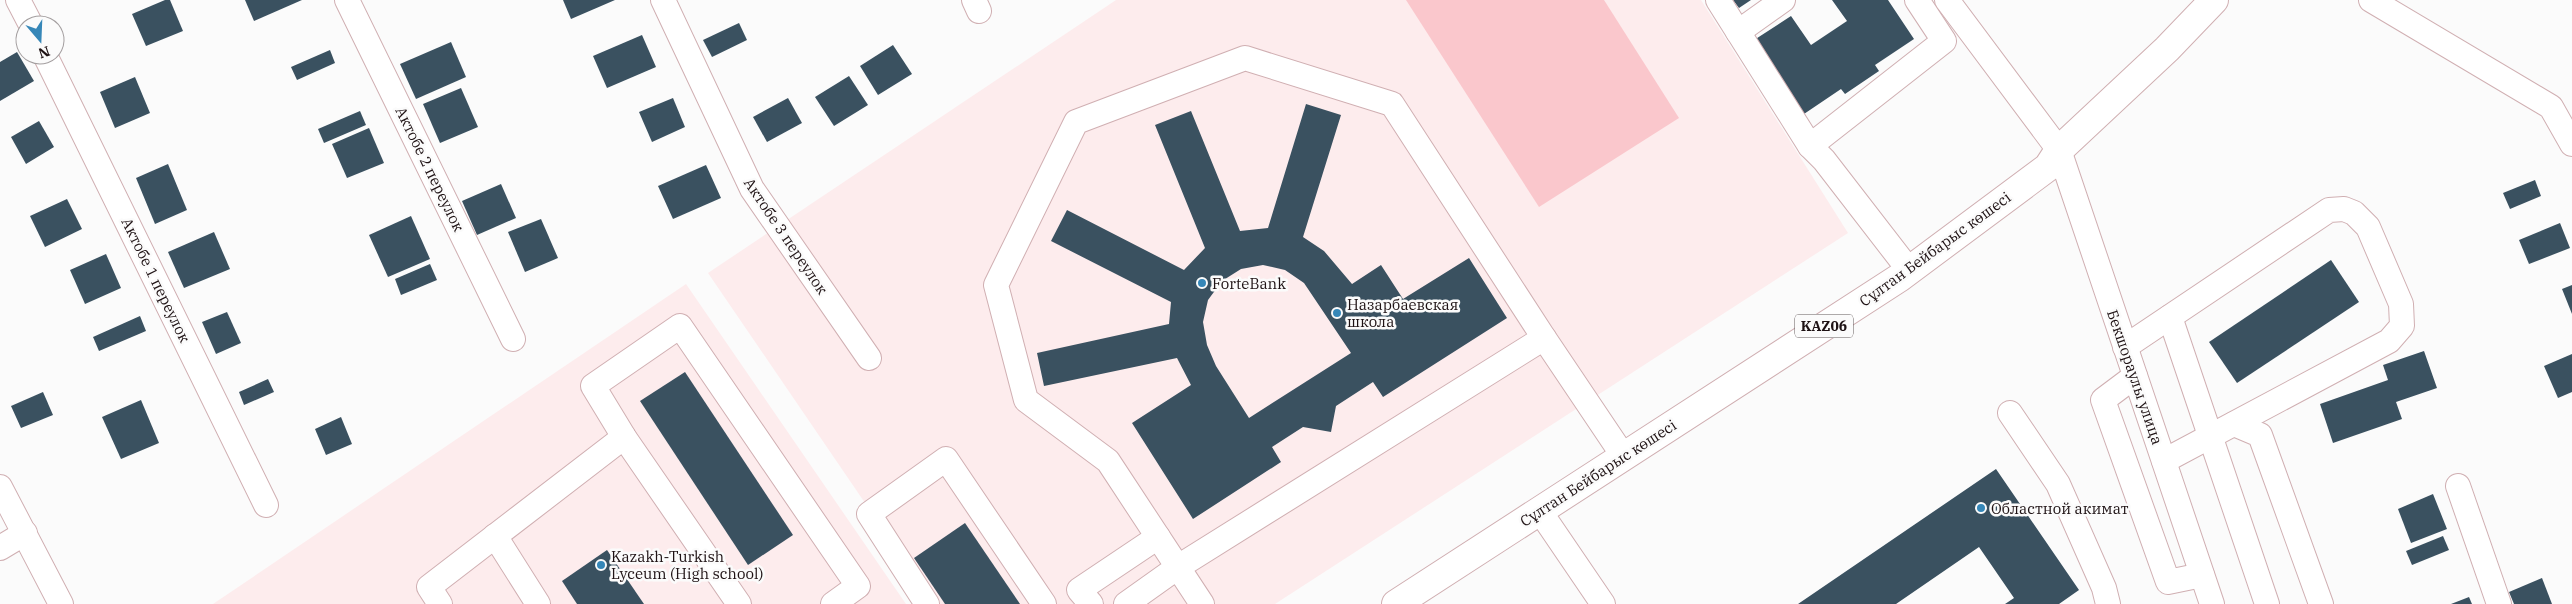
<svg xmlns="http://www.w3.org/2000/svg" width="2572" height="604" viewBox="0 0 2572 604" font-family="'IBM Plex Serif',serif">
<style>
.built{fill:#fdeced}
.green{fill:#fac7cc}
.building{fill:#3a5160;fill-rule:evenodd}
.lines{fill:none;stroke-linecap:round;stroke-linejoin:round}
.minor-casing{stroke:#d0afb2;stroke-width:26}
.major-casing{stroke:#d0afb2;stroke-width:30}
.minor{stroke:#fff;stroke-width:24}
.major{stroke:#fff;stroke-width:28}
.poi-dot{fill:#3687b8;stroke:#fbfbfb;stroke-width:2}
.labels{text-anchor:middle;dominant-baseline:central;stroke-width:5;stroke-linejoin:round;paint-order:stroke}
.shield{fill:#fbfbfb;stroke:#605859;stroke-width:1}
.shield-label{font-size:14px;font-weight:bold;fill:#1e1214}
.street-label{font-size:15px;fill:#1e1214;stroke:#fbfbfb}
.poi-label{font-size:15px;fill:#1e1214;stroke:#fbfbfb;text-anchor:start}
</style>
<rect width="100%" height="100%" fill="#fbfbfb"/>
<g class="built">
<polygon points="1116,0 1701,0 1848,233 1275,604 934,604 708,273"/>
<polygon points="686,284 906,604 213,604"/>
</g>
<polygon class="green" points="1406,0 1604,0 1679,118 1539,207"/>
<g class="building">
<polygon points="165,0 170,0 183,31 146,46 132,14"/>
<polygon points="245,0 302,0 254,21"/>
<polygon points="563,0 615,0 571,19"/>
<polygon points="1733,0 1751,0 1739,8"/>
<polygon points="1832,0 1888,0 1914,39 1875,65 1879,71 1845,94 1841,89 1801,116 1751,42 1791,16 1811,45 1847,21"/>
<polygon points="739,23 747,40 712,57 703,40"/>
<polygon points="642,35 656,67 607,88 593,56"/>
<polygon points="451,42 466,77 416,99 400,64"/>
<polygon points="893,45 912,74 878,95 860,66"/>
<polygon points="330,50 335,63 297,80 291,67"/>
<polygon points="17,52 34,81 0,101 0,62"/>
<polygon points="849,76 868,105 834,126 815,97"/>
<polygon points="135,77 150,113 115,128 100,92"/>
<polygon points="461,88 478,127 440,143 423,104"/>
<polygon points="673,98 685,127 652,142 639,112"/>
<polygon points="788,98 802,123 767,142 753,117"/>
<path d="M 1306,104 L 1341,115 L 1303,237 L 1324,251 L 1352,284 L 1381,265 L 1403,299 L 1469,258 L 1507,318 L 1383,397 L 1373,382 L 1336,406 L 1331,432 L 1303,427 L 1272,447 L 1281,462 L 1193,519 L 1132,423 L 1191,385 L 1177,358 L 1044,386 L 1037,353 L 1169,324 L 1171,302 L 1051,241 L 1067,210 L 1184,270 L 1205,248 L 1155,125 L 1191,111 L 1240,231 L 1268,228 ZM 1263,265 L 1285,270 L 1304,283 L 1351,353 L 1249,418 L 1216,366 L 1207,345 L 1203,322 L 1208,300 L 1222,281 L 1241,269 Z"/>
<polygon points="360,111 366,125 324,143 318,129"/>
<polygon points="39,121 54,147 26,164 11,137"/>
<polygon points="369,128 384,163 347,178 332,144"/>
<polygon points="168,164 187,210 155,224 136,178"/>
<polygon points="706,165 721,198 673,219 658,186"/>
<polygon points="2535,180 2541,196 2510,209 2503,193"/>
<polygon points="501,184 516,218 477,235 462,201"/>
<polygon points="67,199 82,229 45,247 30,216"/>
<polygon points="411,216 430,259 388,277 369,235"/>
<polygon points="541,219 558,258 525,272 508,232"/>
<polygon points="2560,223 2570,248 2529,264 2519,240"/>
<polygon points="214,232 230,269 184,288 168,252"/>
<polygon points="106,254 121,288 85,304 70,270"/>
<polygon points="2331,260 2359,302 2237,383 2209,342"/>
<polygon points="430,264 437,280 401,295 395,279"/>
<polygon points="2572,285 2572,314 2562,289"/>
<polygon points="227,312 241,343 216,354 202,322"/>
<polygon points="140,316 146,331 99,351 93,337"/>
<polygon points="2424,351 2437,388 2396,402 2402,419 2333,443 2320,404 2388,380 2383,365"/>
<polygon points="2572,354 2572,392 2558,398 2544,366"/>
<polygon points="685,372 793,535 748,565 640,401"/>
<polygon points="268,379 274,392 244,405 239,392"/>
<polygon points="43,392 53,415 21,428 11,406"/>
<polygon points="141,400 159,443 121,459 102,417"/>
<polygon points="341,417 352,444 326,455 315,429"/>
<polygon points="1996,469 2079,590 2059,604 2005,604 2014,598 1979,547 1896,604 1798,604"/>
<polygon points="2433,494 2447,529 2411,543 2398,509"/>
<polygon points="965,523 1020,604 945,604 914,558"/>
<polygon points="2443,536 2449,550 2412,565 2406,551"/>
<polygon points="607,550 644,604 577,604 562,581"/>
<polygon points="2542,578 2552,604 2514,604 2509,592"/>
<polygon points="2469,597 2472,604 2451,604"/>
</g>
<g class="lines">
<defs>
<g id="minor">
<polyline points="18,0 31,25"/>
<polyline points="347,0 513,339"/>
<polyline points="663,0 752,189 869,358"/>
<polyline points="974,0 979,11"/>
<polyline points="1718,0 1810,146 1824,160 1909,270"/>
<polyline points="1947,0 2059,150 2212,604"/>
<polyline points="2371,0 2551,107 2572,144"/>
<polyline points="1738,32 1783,0"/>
<polyline points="45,55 266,505"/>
<polyline points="1810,146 1944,41 1917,0"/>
<polyline points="2170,317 2267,604"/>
<polyline points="1544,338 1624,457"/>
<polyline points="2125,347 2329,210 2344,209 2354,213 2368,227 2401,304 2402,326 2389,341 2164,461"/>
<polyline points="2135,376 2103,400 2168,582 2202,575"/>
<polyline points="2010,413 2058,484 2104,588 2108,604"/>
<polyline points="2234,424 2260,435 2321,604"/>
<polyline points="2458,486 2499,604"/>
<polyline points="0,487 61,604"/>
<polyline points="1539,510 1603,604"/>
<polyline points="495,536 538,604"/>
<polyline points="0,548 25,533"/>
<polyline points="440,604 429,587 624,437"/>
<polyline points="739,604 624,437 593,386 680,326 858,586 833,604"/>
<polyline points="927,604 869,514 946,459 1044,604"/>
<polyline points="1091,604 1079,590 1158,537"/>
<polyline points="1126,604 1178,567 1544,338 1392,104 1245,58 1076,122 996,285 1026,400 1108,461 1202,604"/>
</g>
<polyline id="major" points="1396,604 1899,278 2048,167 2059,150 2167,49 2214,0"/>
</defs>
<use href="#minor" class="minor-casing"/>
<use href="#major" class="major-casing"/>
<use href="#minor" class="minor"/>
<use href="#major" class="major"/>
</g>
<g class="poi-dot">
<circle cx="1202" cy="283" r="5"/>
<circle cx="1337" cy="313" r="5"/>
<circle cx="1981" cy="508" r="5"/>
<circle cx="601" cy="565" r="5"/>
</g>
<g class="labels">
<rect class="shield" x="1795" y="314.5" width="58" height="23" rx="4"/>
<g class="shield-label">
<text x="1824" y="326">KAZ06</text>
</g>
<g class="street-label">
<text transform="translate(430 169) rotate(64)">Актобе 2 переулок</text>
<text transform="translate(786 236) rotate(56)">Актобе 3 переулок</text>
<text transform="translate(1935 249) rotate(-36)">Сұлтан Бейбарыс көшесі</text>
<text transform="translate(156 280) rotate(64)">Актобе 1 переулок</text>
<text transform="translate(2135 377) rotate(71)">Бекшораулы улица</text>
<text transform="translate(1598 473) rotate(-33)">Сұлтан Бейбарыс көшесі</text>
</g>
<g class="poi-label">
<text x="1212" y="283">ForteBank</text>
<text x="1347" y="304">Назарбаевская<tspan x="1347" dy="17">школа</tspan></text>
<text x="1991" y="508">Областной акимат</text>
<text x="611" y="556">Kazakh-Turkish<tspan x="611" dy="17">Lyceum (High school)</tspan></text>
</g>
</g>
<g transform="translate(40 40) rotate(161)"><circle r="24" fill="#fbfbfb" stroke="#a39e9f"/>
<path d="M0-4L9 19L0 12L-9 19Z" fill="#3687b8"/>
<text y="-8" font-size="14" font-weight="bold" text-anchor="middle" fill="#1e1214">N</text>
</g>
</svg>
